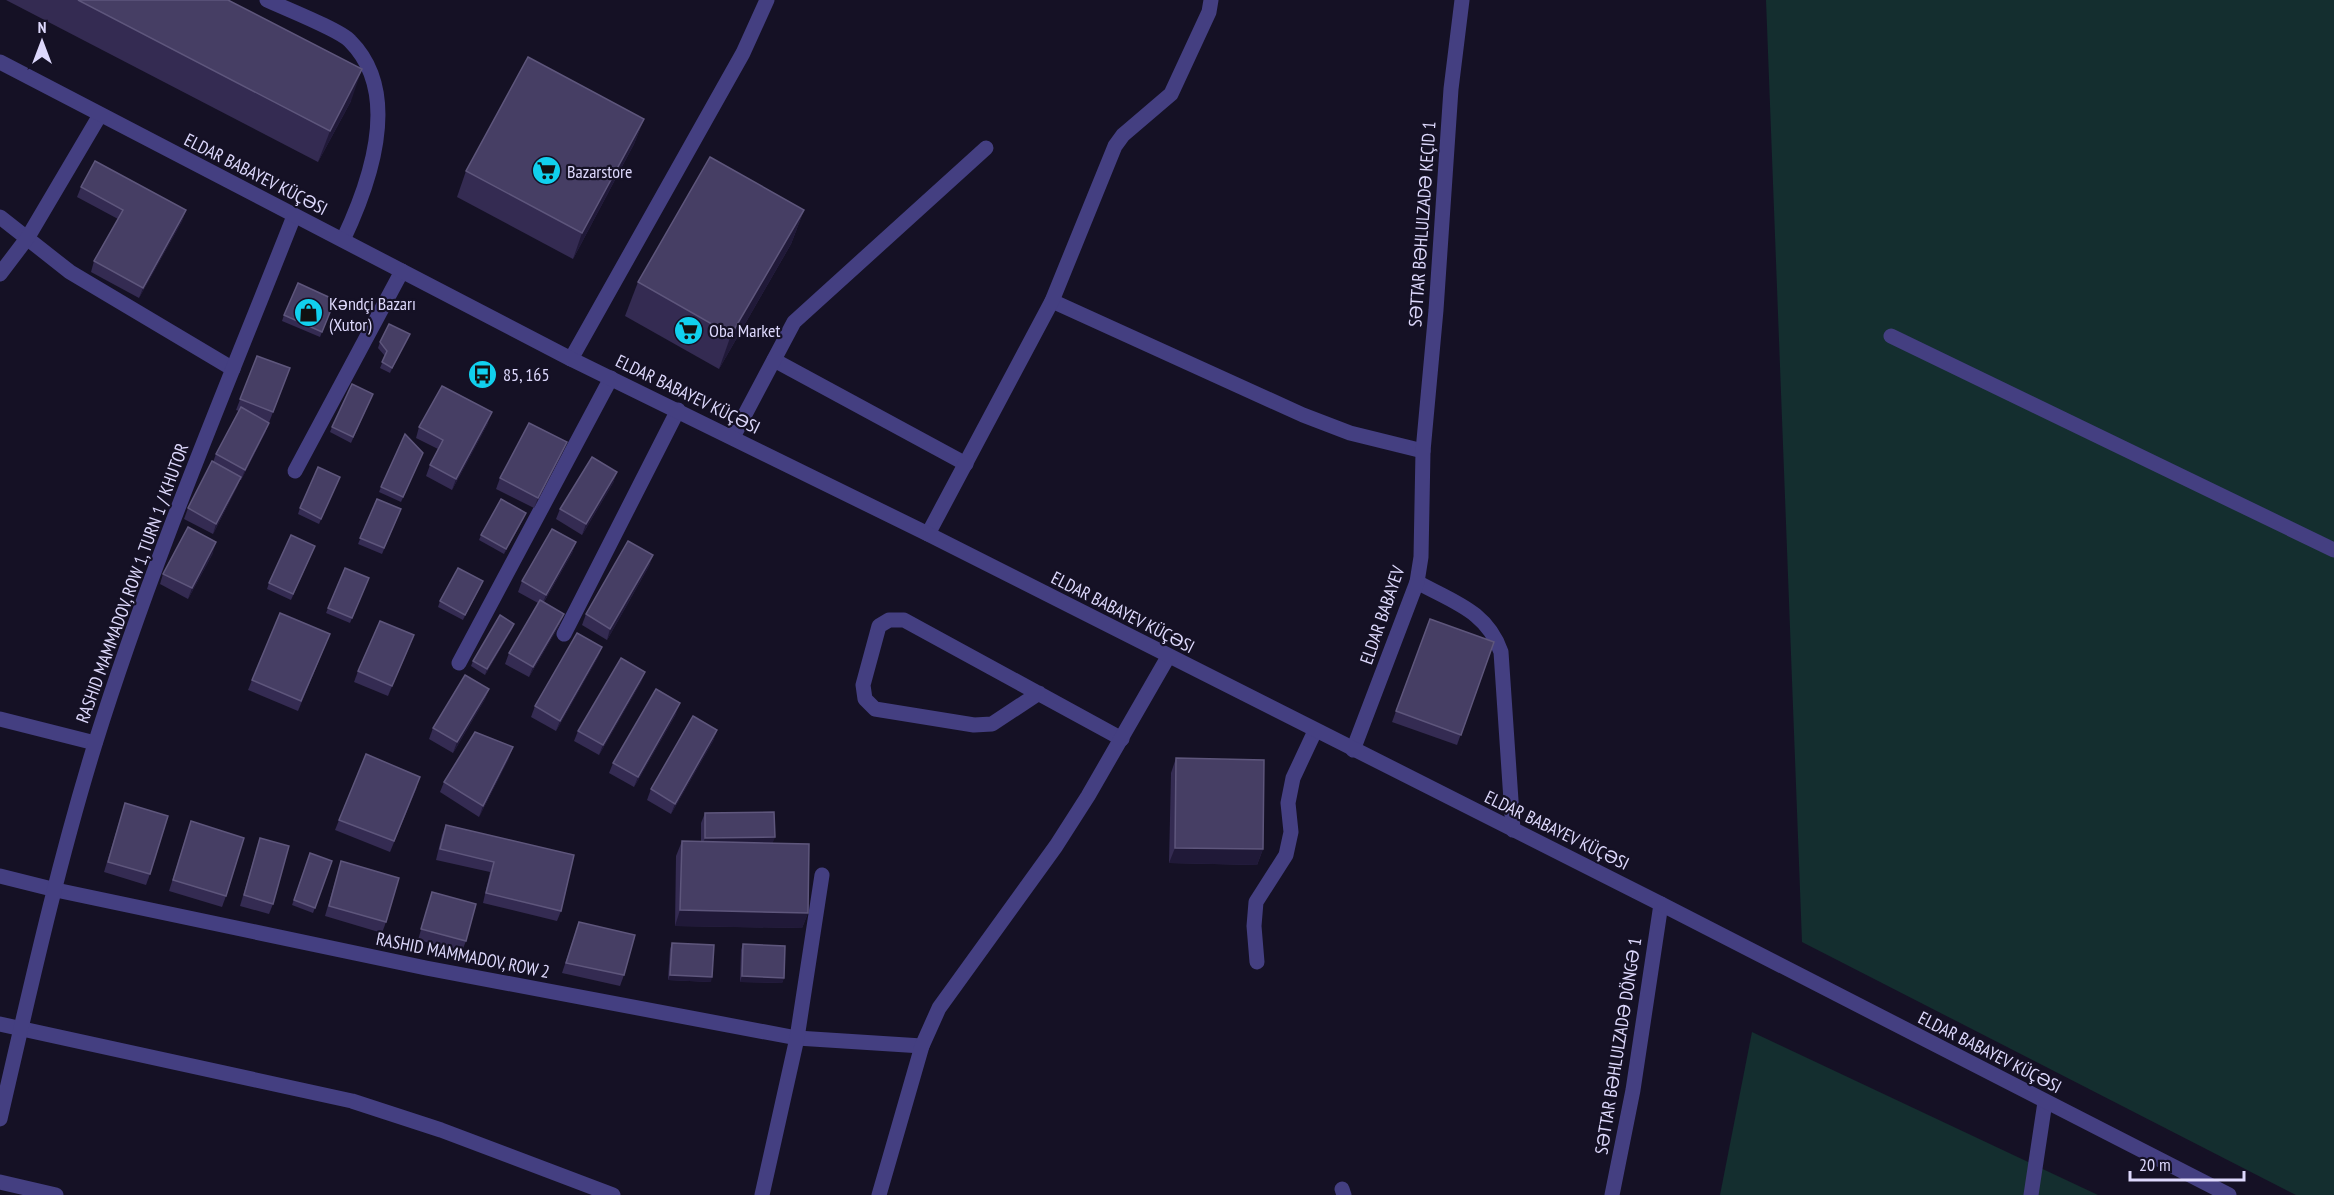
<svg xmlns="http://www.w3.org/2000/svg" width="2334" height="1195" viewBox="0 0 2334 1195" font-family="'PT Sans Narrow',sans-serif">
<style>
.green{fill:#142e2f}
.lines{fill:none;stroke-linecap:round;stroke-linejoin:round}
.service{stroke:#443f81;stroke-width:15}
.minor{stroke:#443f81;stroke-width:15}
.tertiary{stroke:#443f81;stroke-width:15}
.wall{fill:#342b52}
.shaded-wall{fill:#201938}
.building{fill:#463e64;stroke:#5e567c;stroke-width:1.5}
.labels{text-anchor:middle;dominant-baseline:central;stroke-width:4.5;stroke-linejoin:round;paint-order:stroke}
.poi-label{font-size:18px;fill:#ddd8fc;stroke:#151125;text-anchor:start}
.street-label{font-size:18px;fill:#ddd8fc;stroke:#151125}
</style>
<rect width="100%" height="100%" fill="#151125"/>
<g class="green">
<polygon points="1766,0 2334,0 2334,1195 2296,1195 1802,942"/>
<polygon points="1752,1032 2098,1195 1720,1195"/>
</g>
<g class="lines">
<g class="service">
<polyline points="1052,301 1303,415 1350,433 1423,451"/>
<polyline points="1891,336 2334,550"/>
<path d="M 1417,582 C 1453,602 1487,611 1501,652 L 1513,830"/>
<polyline points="1039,693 992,724 974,725 875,709 865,699 863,685 879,626 889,620 904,620 1122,739"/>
<polyline points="2031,1195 2045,1102"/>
</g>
<g class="minor">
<path d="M 267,0 C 284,8 340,30 350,41 C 402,93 370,183 343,240"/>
<polyline points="0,217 70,272 233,369"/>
<polyline points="0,274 28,237 100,115"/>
<polyline points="571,359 743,53 767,0"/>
<polyline points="774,360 966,464"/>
<polyline points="733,437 794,322 986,148"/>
<polyline points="295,471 402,271"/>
<polyline points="928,534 1052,301 1115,146 1123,135 1171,94 1209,12 1211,0"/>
<polyline points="564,634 678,410"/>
<polyline points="459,663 611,378"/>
<polyline points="0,719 95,743"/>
<polyline points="1353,750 1417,582 1421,557 1423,451 1436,310 1451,89 1462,0"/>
<polyline points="0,876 56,890 426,968 797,1038 922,1046"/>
<polyline points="1257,962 1254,926 1256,902 1286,855 1291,832 1288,803 1293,778 1315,731"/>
<polyline points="0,1024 352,1101 441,1130 613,1195"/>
<path d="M 0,1119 C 29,994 57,867 95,744 C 151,564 225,391 294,216"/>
<polyline points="0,1182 56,1195"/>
<polyline points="1342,1189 1344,1195"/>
<polyline points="762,1195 797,1038 822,875"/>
<polyline points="879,1195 922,1046 939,1008 1056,846 1088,796 1168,657"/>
<polyline points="1612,1195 1633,1090 1661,904"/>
</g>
<polyline class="tertiary" points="0,62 571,359 928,534 1661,904 2229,1195"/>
</g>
<g class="wall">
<polygon points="6,0 228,0 351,101 318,162"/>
<polygon points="644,119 634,144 573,259 457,197 466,171"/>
<polygon points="81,187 186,210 182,221 139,298 91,272 94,261 118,219 77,197"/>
<polygon points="804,210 791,244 719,369 625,316 638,282"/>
<polygon points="335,300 320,337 282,321 284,315"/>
<polygon points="410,334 390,373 380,368 385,356 378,348 380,342"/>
<polygon points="257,356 290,368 265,433 241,480 240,480 237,487 213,534 184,519 188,508 213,462 216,454 239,411 236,410"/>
<polygon points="371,399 351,443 330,432 332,427"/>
<polygon points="488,423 452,490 426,476 430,465 438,449 416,438 419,427"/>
<polygon points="563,452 534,508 496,489 500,478"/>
<polygon points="423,453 401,502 379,492 381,487"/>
<polygon points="617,472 613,483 582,535 556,519 560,509"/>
<polygon points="340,477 319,524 298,514 300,508"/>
<polygon points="377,499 401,509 382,554 358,544"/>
<polygon points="524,518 504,554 479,540 481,535"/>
<polygon points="576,542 572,553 544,602 560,624 529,677 505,664 509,653 538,603 518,592 522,581"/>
<polygon points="313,551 291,600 267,589 269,583"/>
<polygon points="213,553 188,599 160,584 163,574"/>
<polygon points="653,555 649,566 607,640 582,625 586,614"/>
<polygon points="345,568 369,578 350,623 326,613"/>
<polygon points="481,586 463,620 438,607 440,601"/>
<polygon points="1430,619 1494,642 1457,745 1392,722"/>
<polygon points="514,624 512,629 485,675 471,666 473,661"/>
<polygon points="330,634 298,711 248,690 252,680"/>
<polygon points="414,635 388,696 354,682 358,671"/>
<polygon points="602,647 598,657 556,731 531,717 535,706"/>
<polygon points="645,672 641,682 599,755 574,741 578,731"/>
<polygon points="489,689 485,699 453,753 429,739 433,728"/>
<polygon points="676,714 634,787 609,773 613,763"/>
<polygon points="717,730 713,741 671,814 647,800 651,789"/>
<polygon points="509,758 479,817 440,792 444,782"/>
<polygon points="1176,758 1263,849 1257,865 1169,863 1171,773"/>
<polygon points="417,787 390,852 335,830 339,820"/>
<polygon points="125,803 150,874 146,885 104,872"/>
<polygon points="705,813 775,837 772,843 808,913 802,928 675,926 676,856 682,841 701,842 701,823"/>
<polygon points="191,821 226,896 222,907 169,891"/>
<polygon points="446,825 561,911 557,921 483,903 490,872 436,860 442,835"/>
<polygon points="260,838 273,904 269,914 240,906"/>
<polygon points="310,853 332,861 313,913 292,905"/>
<polygon points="341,861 386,922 382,933 325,916"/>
<polygon points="432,892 466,941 462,951 418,940"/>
<polygon points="579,922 624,975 620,986 562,973"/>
<polygon points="672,943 711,982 668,980 670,949"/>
<polygon points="743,944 784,978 782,983 740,982 741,950"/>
</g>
<g class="shaded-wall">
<polygon points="362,69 351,101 318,162 330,131"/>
<polygon points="644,119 634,144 573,259 582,233"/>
<polygon points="186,210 182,221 139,298 143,288"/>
<polygon points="804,210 791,244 719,369 731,335"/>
<polygon points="410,334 408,340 390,373 392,368"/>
<polygon points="492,412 488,423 452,490 456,479"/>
<polygon points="269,423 265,433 241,480 245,470"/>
<polygon points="567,442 563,452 534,508 538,498"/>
<polygon points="617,472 613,483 582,535 586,524"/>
<polygon points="241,477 237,487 213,534 216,524"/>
<polygon points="526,513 524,518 504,554 506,549"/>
<polygon points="216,542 213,553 188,599 192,588"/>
<polygon points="576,542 572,553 542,605 546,595"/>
<polygon points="653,555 649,566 607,640 610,629"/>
<polygon points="483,581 481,586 463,620 465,615"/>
<polygon points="564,614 560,624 529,677 533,667"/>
<polygon points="514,624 512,629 485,675 487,669"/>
<polygon points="414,635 410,646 388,696 392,686"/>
<polygon points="602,647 598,657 556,731 560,721"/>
<polygon points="645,672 641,682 599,755 603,745"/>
<polygon points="489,689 485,699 453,753 457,742"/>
<polygon points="680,703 676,714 634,787 638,777"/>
<polygon points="717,730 713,741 671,814 675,804"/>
<polygon points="513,747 509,758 479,817 483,806"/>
<polygon points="775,837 771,847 701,849 705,838"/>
<polygon points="1175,848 1263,849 1257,865 1169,863"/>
<polygon points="680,910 808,913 802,928 675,926"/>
<polygon points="670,975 712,977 711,982 668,980"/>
<polygon points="742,976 784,978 782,983 740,982"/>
</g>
<g class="building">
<polygon points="78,0 228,0 362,69 330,131"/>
<polygon points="528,57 644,119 582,233 466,171"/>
<polygon points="710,157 804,210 731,335 638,282"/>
<polygon points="95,161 186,210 143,288 94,261 123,210 81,187"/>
<polygon points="298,283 335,300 322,332 284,315"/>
<polygon points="389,324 410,334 392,368 382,362 387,351 380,342"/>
<polygon points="257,356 290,368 273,412 240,399"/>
<polygon points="352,384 373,394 353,437 332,427"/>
<polygon points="442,386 492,412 456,479 430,465 443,440 419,427"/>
<polygon points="241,407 269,423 245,470 216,454"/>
<polygon points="529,423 567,442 538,498 500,478"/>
<polygon points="405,434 423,453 403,497 381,487"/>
<polygon points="592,457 617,472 586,524 560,509"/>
<polygon points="212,461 241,477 216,524 188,508"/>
<polygon points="318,467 340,477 321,519 300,508"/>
<polygon points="377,499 401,509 384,548 360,538"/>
<polygon points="501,499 526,513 506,549 481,535"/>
<polygon points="188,527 216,542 192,588 163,574"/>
<polygon points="552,529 576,542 546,595 522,581"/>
<polygon points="291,535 315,546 293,594 269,583"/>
<polygon points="628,541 653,555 610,629 586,614"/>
<polygon points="345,568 369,578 352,618 328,608"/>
<polygon points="458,568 483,581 465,615 440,601"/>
<polygon points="540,600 564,614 533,667 509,653"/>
<polygon points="280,613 330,634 301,701 252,680"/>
<polygon points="500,615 514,624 487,669 473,661"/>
<polygon points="1430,619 1494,642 1461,735 1396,711"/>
<polygon points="380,621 414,635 392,686 358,671"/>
<polygon points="577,633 602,647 560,721 535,706"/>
<polygon points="621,658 645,672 603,745 578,731"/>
<polygon points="465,675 489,689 457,742 433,728"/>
<polygon points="656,689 680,703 638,777 613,763"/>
<polygon points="693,716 717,730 675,804 651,789"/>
<polygon points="475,732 513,747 483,806 444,782"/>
<polygon points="366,754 420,777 394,841 339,820"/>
<polygon points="1176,758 1264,760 1263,849 1175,848"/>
<polygon points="125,803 168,816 150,874 108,862"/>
<polygon points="774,812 775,837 705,838 705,813"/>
<polygon points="191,821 244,838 226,896 173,880"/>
<polygon points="446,825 574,855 561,911 486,893 494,862 440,849"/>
<polygon points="260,838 289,846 273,904 244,895"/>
<polygon points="682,841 809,844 808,913 680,910"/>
<polygon points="310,853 332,861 315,908 294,900"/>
<polygon points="341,861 399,878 386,922 329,906"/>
<polygon points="432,892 476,904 466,941 421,929"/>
<polygon points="579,922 635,935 624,975 566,963"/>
<polygon points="672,943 714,945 712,977 670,975"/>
<polygon points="743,944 785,946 784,978 742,976"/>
</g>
<defs>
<symbol id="supermarket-disc" viewBox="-11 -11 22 22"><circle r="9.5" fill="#11d0ee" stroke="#151125"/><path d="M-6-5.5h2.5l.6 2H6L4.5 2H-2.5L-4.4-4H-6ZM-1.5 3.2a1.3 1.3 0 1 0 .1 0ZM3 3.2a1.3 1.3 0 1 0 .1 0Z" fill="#111"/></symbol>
<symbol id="shop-disc" viewBox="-11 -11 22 22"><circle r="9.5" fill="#11d0ee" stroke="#151125"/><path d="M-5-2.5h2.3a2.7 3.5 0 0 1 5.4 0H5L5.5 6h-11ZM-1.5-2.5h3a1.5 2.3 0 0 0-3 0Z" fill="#111"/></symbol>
<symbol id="bus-disc" viewBox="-11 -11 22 22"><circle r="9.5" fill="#11d0ee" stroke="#151125"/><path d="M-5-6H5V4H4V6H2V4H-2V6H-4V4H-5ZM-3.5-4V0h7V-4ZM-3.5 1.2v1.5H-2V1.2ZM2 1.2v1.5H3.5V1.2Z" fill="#111"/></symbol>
</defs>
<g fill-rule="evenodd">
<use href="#supermarket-disc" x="530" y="154" width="33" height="33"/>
<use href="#shop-disc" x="292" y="296" width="33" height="33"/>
<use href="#supermarket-disc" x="672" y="314" width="33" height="33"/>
<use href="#bus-disc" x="466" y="358" width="33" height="33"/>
</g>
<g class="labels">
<g class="poi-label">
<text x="567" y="171">Bazarstore</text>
<text x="329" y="303">Kəndçi Bazarı<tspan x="329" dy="21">(Xutor)</tspan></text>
<text x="709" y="330">Oba Market</text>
<text x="503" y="374">85, 165</text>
</g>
<g class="street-label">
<text transform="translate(256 174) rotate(27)">ELDAR BABAYEV KÜÇƏSI</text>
<text transform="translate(1422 224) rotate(-86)">SƏTTAR BƏHLULZADƏ KEÇID 1</text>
<text transform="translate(688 394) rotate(26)">ELDAR BABAYEV KÜÇƏSI</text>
<text transform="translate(132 583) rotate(-70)">RASHID MAMMADOV, ROW 1, TURN 1 / KHUTOR</text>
<text transform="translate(1123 612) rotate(27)">ELDAR BABAYEV KÜÇƏSI</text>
<text transform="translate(1382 615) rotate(-71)">ELDAR BABAYEV</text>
<text transform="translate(1557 830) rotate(26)">ELDAR BABAYEV KÜÇƏSI</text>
<text transform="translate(463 955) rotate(11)">RASHID MAMMADOV, ROW 2</text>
<text transform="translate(1618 1046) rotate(-81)">SƏTTAR BƏHLULZADƏ DÖNGƏ 1</text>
<text transform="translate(1990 1052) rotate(27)">ELDAR BABAYEV KÜÇƏSI</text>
</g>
</g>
<g transform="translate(42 42)" stroke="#151125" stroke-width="4.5" paint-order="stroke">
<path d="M0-4.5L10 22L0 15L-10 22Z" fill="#ddd8fc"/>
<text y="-9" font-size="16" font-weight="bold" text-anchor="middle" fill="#ddd8fc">N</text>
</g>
<path d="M2130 1171v9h114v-9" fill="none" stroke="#ddd8fc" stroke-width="3"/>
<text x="2139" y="1171" font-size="18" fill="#ddd8fc" stroke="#151125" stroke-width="4.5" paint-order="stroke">20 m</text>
</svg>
